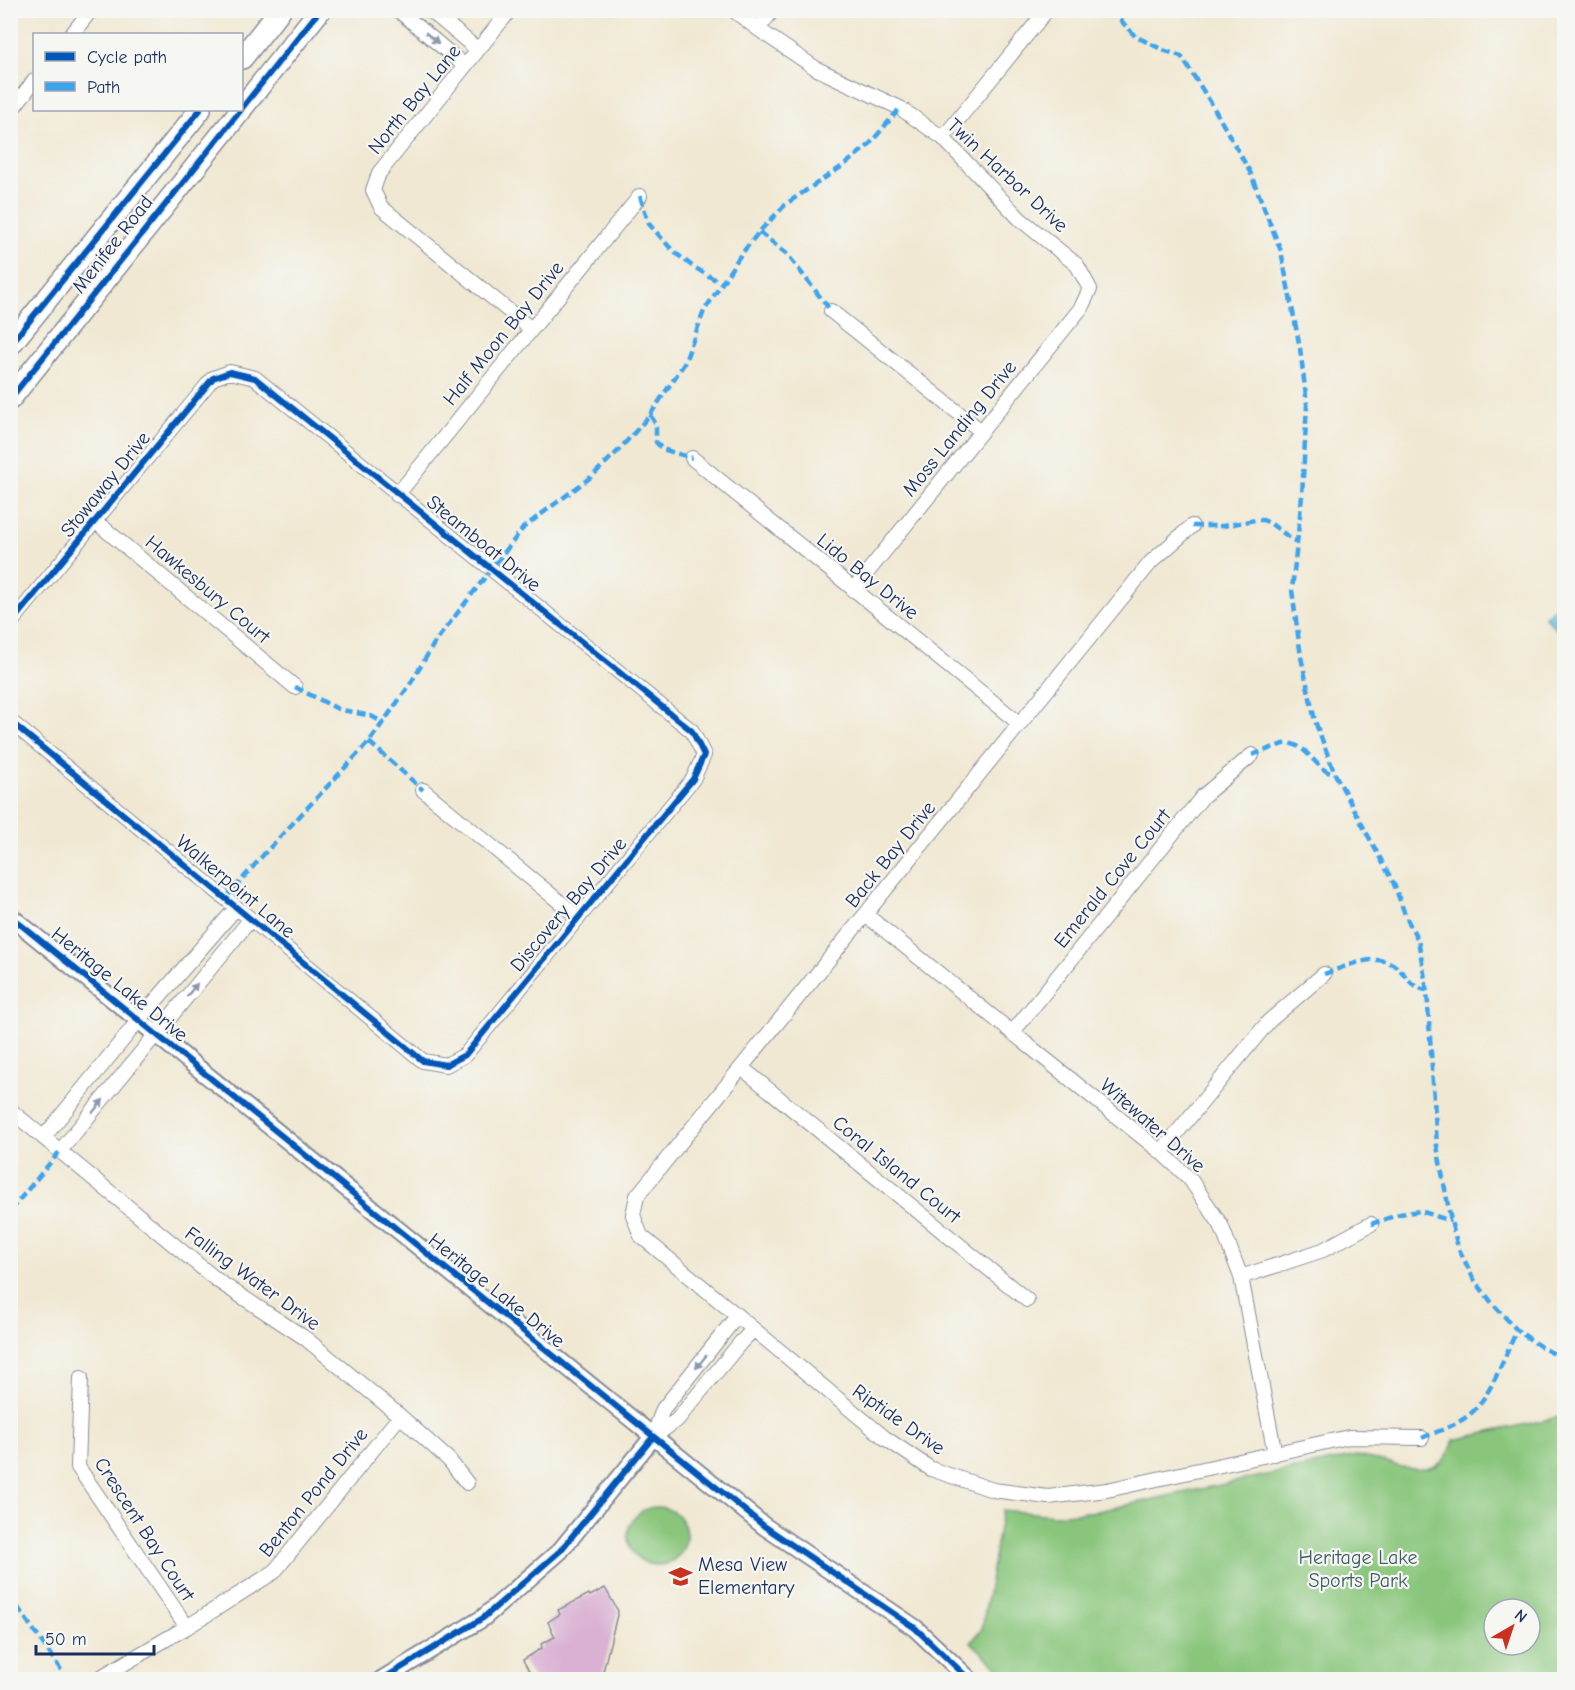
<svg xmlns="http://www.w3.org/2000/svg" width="1575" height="1690" viewBox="0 0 1575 1690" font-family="'Comic Neue',sans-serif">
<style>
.green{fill:#89c67c;stroke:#527a6d;stroke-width:1.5;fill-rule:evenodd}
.water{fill:#61bedf;stroke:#3e769e;stroke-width:1.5}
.building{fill:#dab1d3}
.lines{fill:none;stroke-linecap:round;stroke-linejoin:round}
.minor-casing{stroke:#868c98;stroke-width:16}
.tertiary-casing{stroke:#868c98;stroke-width:20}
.primary-casing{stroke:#868c98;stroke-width:24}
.minor{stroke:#fff;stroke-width:14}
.tertiary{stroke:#fff;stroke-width:16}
.primary{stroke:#fff;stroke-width:21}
.quiet{stroke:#3da3ed;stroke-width:4.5;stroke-dasharray:9 4.5;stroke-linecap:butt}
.cycleway-casing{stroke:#f6f6f2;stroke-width:10}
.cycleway{stroke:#0057b8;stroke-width:6}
.oneway{fill:#8d97ae}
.labels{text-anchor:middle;stroke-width:4.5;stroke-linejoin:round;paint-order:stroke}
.street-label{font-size:20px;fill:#1b2f5e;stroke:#f6f6f2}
.park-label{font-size:20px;fill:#3c5c67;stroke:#f6f6f2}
.poi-label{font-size:20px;fill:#1b2f5e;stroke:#f6f6f2;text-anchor:start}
</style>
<rect width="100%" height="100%" fill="#f6f6f2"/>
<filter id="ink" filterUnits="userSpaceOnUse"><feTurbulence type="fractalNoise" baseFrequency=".0167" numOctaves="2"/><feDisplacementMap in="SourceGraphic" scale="12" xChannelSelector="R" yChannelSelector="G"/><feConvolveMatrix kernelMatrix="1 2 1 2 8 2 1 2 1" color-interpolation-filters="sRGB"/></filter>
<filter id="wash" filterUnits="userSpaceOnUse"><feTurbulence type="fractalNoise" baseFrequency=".008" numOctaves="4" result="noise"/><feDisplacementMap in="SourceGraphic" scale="24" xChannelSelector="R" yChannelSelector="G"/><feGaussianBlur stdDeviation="1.35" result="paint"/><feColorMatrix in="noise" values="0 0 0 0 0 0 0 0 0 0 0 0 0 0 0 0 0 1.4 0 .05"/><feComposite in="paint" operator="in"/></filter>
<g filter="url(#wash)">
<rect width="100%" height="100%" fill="#f0e8d2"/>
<!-- green -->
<path class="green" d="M1564,1416V1679H1010L971,1642L982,1629L1002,1510L1054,1515L1098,1511L1356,1456C1393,1460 1439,1492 1454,1440ZM1494,1609H1530V1645H1494Z
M628 1536a29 29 0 1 1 58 0a29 29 0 1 1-58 0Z"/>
<!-- water -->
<path class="water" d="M1564,598V637L1545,617Z"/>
<g id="blocks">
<!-- building -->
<path class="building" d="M605,1588L618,1611L601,1680H534L523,1660L542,1648L541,1644L555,1637L548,1622L560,1614L558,1610L589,1594L590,1596Z"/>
</g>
</g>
<g filter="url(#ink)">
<use href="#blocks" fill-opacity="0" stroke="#868c98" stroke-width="1.5"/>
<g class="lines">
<defs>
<path id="minor" d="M398,10L465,66
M430,10L478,50
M510,10L379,173L373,190L381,207L531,329
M733,10L758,29L817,69L900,108L943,138L1020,219L1077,265L1090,289L1081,308L853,590
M758,29L773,10
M72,34L91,10
M10,112L34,81
M943,138L1047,10
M831,311L981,431
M692,458L1020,724
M397,495L640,196
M95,521L295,687
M1192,526L1151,562L637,1196L633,1215L641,1236L885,1438L931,1469L993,1490L1048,1497L1107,1490L1349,1437L1422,1438
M10,624L213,378L230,372L255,378L692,731L704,755L693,779L465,1055L446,1065L423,1061L10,721
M423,790L578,917
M866,915L1161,1152L1190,1179L1221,1225L1241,1277L1275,1454
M1012,1033L1203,796L1252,755
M742,1068L1027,1300
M10,1110L218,1281L305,1338L400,1416L449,1460L467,1483
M44,1137L138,1021L236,908
M60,1151L250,920
M1161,1152L1269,1021L1324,974
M1241,1277L1323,1250L1371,1224
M81,1378L78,1467L187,1627
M653,1437L663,1409L737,1316
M653,1437L677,1420L741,1342L753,1330
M96,1680L187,1627L274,1572L400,1416"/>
<path id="tertiary" d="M10,916L764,1526L915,1628L970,1680
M381,1680L483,1618L560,1551L653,1437"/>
<path id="primary" d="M242,58L280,10
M242,108L320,10
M10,345L200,110
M10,399L241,110"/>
</defs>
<!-- minor casing -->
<use href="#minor" class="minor-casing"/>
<!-- tertiary casing -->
<use href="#tertiary" class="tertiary-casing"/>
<!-- primary casing -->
<use href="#primary" class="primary-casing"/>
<!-- minor -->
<use href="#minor" class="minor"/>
<!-- tertiary -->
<use href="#tertiary" class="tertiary"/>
<!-- primary -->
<use href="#primary" class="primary"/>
<!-- quiet -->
<path class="quiet" d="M1110,10L1116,15L1135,36L1163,50L1181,56L1211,103L1250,172L1281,251L1300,348L1307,404L1302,496L1292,590L1301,657L1315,721L1335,774L1394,884L1406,917L1418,940L1427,990L1437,1146L1451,1221L1458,1247L1473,1278L1492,1303L1517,1330L1541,1347L1564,1359
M640,196L649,224L673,251L692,266L721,283
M759,232L787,254L831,311
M650,415L656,424V442L662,449L692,458
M1192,526H1223L1255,520H1263L1270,523L1297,543
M295,687L338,709L371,716L384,723
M369,742L423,790
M1252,755C1262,752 1273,747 1284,744C1307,740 1315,772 1335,774
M225,899L265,853L369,742L409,686L435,642L524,527L591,477L618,451L650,415L684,364L704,311L739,257L759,232L786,204L844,165L868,146L900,108
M1324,974C1348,966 1382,948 1402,972C1409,981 1414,988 1427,990
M10,1211L60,1151
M1371,1224L1400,1214L1420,1211L1451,1221
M1422,1438C1438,1431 1455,1426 1469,1415C1491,1397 1505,1355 1517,1330
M10,1596L68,1680"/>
<defs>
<path id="cycleway" d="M242,108L320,10
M10,345L200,110
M10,399L241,110
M10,624L213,378L230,372L255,378L692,731L704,755L693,779L465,1055L446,1065L423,1061L10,721
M10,916L764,1526L915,1628L970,1680
M381,1680L483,1618L560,1551L653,1437"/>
</defs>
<!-- cycleway casing -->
<use href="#cycleway" class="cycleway-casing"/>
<!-- cycleway -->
<use href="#cycleway" class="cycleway"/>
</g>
<!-- one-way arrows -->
<defs><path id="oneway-solid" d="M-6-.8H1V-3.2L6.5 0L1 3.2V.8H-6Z" transform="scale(1.5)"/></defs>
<g class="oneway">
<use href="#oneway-solid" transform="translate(432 38) rotate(40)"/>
<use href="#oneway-solid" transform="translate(192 990) rotate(-51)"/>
<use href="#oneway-solid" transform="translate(98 1106) rotate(-51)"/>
<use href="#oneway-solid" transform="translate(701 1362) rotate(129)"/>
</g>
</g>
<!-- icons -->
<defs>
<symbol id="school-bare" viewBox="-9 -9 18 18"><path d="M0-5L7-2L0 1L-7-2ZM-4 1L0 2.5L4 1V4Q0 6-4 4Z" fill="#c8321e" stroke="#f6f6f2" stroke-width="2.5" paint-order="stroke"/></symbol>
</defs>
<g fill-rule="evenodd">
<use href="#school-bare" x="664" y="1560" width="33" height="33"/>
</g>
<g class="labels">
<!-- street labels -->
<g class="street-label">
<text transform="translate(414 99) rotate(-51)" y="7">North Bay Lane</text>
<text transform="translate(1008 175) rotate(43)" y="7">Twin Harbor Drive</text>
<text transform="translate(112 244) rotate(-52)" y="7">Menifee Road</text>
<text transform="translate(503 333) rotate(-51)" y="7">Half Moon Bay Drive</text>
<text transform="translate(959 428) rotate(-51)" y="7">Moss Landing Drive</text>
<text transform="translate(105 484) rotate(-51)" y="7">Stowaway Drive</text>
<text transform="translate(484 543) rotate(39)" y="7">Steamboat Drive</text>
<text transform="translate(868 576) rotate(39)" y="7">Lido Bay Drive</text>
<text transform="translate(208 589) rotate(40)" y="7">Hawkesbury Court</text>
<text transform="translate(890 854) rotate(-51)" y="7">Back Bay Drive</text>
<text transform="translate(1112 878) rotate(-51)" y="7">Emerald Cove Court</text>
<text transform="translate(236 886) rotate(40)" y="7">Walkerpoint Lane</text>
<text transform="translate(568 904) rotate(-50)" y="7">Discovery Bay Drive</text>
<text transform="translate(120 984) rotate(39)" y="7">Heritage Lake Drive</text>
<text transform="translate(1153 1125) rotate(41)" y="7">Witewater Drive</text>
<text transform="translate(897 1169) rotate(39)" y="7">Coral Island Court</text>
<text transform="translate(253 1278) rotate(36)" y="7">Falling Water Drive</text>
<text transform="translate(497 1290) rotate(39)" y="7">Heritage Lake Drive</text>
<text transform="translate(899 1419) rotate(35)" y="7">Riptide Drive</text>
<text transform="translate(313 1492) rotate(-51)" y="7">Benton Pond Drive</text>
<text transform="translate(145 1529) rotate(57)" y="7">Crescent Bay Court</text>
</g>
<!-- park labels -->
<g class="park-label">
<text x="1358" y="1564">Heritage Lake<tspan x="1358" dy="23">Sports Park</tspan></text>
</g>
<!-- poi labels -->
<g class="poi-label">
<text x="698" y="1571">Mesa View<tspan x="698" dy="23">Elementary</tspan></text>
</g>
</g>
<!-- margin -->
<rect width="1575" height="1690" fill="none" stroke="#f6f6f2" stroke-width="36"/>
<!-- legend -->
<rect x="33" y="33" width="210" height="78" fill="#f6f6f2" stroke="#9ea6b7" stroke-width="1.5"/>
<rect x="45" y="52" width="30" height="9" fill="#0057b8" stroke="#9ea6b7" stroke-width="1.5"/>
<text x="87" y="63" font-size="18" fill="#1b2f5e">Cycle path</text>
<rect x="45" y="82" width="30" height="9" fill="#3da3ed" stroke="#9ea6b7" stroke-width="1.5"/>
<text x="87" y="93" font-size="18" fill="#1b2f5e">Path</text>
<!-- north arrow -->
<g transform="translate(1512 1627) rotate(39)"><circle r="28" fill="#f6f6f2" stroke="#9ea6b7" stroke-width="1.5"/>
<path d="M0-4.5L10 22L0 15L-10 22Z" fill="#c8321e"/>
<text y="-9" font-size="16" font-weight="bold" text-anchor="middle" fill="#1b2f5e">N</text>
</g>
<!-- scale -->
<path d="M36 1645v9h118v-9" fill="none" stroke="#1b2f5e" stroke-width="3"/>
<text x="45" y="1645" font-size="18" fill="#1b2f5e" stroke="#f6f6f2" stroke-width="4.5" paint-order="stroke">50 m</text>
</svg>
